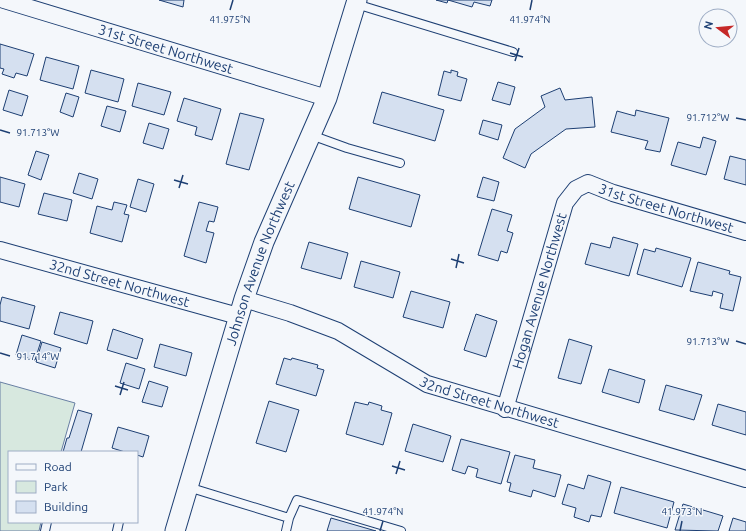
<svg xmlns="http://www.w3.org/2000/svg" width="746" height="531" viewBox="0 0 746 531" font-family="Ubuntu,sans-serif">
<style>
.green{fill:#d7e8df;stroke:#687fa3}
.building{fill:#d5e0f0;stroke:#1d3f73}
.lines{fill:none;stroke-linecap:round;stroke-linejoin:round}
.service-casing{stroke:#1d3f73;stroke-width:10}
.minor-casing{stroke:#1d3f73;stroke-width:18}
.tertiary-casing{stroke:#1d3f73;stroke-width:21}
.service{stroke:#f4f7fb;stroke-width:8}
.minor{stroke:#f4f7fb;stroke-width:16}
.tertiary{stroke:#f4f7fb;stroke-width:19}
.ticks{fill:none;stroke:#1d3f73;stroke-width:1.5}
.labels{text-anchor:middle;stroke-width:3;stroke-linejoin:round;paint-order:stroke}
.street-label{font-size:14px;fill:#1d3f73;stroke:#f4f7fb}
.ticks-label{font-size:10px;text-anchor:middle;fill:#1d3f73;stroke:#f4f7fb;stroke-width:3;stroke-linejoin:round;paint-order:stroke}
</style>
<rect width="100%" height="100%" fill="#f4f7fb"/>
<!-- green -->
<path class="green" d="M0,382L75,403L61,452H9V522H41L39,531H0Z"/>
<!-- building -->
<path class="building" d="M159,0H184L183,7Z
M436,0H492L490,6L474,2L472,7L448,0L447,3Z
M0,44L34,54L27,76L16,73L14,78L2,74L4,69L0,68Z
M46,57L79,66L73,89L40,80Z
M91,70L124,79L118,102L85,93Z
M451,70L458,72L457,76L467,79L461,101L438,95L444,71L451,73Z
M498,82L515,87L510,105L492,100Z
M138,83L171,92L164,115L132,106Z
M560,88L565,100L592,97L595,127L566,129L531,154L525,168L503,158L515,129L545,107L541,96Z
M9,90L28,96L22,116L3,110Z
M382,92L444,110L435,141L373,123Z
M66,93L79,97L73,117L60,112Z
M184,98L221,109L212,140L195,135L197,127L177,121Z
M107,106L126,111L120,132L101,126Z
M636,110L669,118L660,152L645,149L648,141L611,132L617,111L635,116Z
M240,113L264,119L249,170L226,164Z
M483,120L502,125L498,140L479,134Z
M149,123L169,129L163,149L143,143Z
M703,137L716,141L706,175L671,165L678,142L700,148Z
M36,151L49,155L41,180L28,175Z
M730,156L746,160V185L724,179Z
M79,173L98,179L92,199L73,193Z
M0,177L25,184L19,207L0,202Z
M358,177L420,195L411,227L349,209Z
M483,177L499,182L494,201L477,197Z
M138,179L154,184L146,212L130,207Z
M44,193L72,200L67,221L38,214Z
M114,202L127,205L124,214L129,215L122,242L90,233L97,206L112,210Z
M199,202L218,207L214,222L209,221L206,231L214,233L206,263L184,256Z
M492,209L512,215L507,231L513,233L507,253L501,251L498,261L478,255Z
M613,237L638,244L629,276L585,264L591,243L610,248Z
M309,242L348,253L341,279L301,268Z
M656,248L691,258L682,287L637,274L644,249L655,252Z
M361,261L400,272L393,298L354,287Z
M698,262L730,271L729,274L741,277L733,311L720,308L723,294L713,291L712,296L690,291Z
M411,291L450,302L443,328L403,317Z
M2,297L35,306L29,329L0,321V305Z
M60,312L93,321L87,344L54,334Z
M476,314L497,321L486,357L464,350Z
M113,329L143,339L137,359L107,350Z
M22,335L41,341L35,360L16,355Z
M569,339L592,346L581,384L558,378Z
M42,342L61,348L55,368L36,362Z
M160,344L192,353L186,376L154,367Z
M284,358L291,360L292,358L318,365L317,368L324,370L316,396L276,384Z
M126,363L145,369L139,389L120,383Z
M609,369L645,380L639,403L602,392Z
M149,381L168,387L162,407L142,402Z
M666,385L702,395L694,420L659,410Z
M269,401L299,410L286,452L256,443Z
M355,402L368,405L369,402L382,406L381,410L392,413L383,445L346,434Z
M718,404L746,412V435L712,425Z
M78,410L92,414L81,452H63L67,438H69Z
M413,424L451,436L443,462L405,451Z
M118,427L149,436L143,457L137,455V452H125L112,448Z
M461,439L510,452L501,484L476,477L478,469L468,466L465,474L452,470Z
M515,455L535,460L533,468L561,475L555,497L533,490L531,497L509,491L511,483L507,482Z
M588,475L611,482L601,517L591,515L589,522L574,517L576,508L562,504L568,484L584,489Z
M621,487L674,502L667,528L614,513Z
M683,504L723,516L718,531L675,530Z
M331,518L376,531H327Z
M733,518L746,522V531H729Z"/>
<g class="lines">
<defs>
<path id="service" d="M356,4L513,52
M311,135L347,148L400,163
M188,487L289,518
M45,531L47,522
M117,531L119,522
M286,531L289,518L297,500L401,531"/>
<g id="minor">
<path id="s1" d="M4,0L327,98"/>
<path id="s2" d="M0,250L238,316"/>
<path id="s3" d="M244,299L290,313L338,331L427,384L746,479"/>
<path id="s4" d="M505,409L565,203L576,189L588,183L613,193L746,232"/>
</g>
<g id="tertiary">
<path id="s5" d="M175,531L244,299L264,242L327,98L357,0"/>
</g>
</defs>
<!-- service casing -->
<use href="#service" class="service-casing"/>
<!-- minor casing -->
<use href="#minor" class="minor-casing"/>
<!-- tertiary casing -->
<use href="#tertiary" class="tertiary-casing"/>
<!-- service -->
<use href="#service" class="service"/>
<!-- minor -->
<use href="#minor" class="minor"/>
<!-- tertiary -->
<use href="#tertiary" class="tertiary"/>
</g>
<!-- ticks -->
<path class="ticks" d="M230,10L233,0M530,10L532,0M510,53L523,57M515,61L519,48M736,118L746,120M0,130L10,133M174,180L188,184M179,188L183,175M451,259L464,263M456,268L459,254M736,341L746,344M0,353L10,356M115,386L128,390M120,395L124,382M392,466L405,470M396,474L400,461M380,531L383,521M680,531L682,521"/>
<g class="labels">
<!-- street labels -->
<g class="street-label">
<text dy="5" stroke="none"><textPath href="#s1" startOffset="169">31st Street Northwest</textPath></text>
<text dy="5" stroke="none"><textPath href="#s4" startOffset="328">31st Street Northwest</textPath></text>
<text dy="5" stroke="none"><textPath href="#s5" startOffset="281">Johnson Avenue Northwest</textPath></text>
<text dy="5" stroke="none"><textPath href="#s2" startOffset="124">32nd Street Northwest</textPath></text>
<text dy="5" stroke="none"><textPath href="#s4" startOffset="123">Hogan Avenue Northwest</textPath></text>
<text dy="5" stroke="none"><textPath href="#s3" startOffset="268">32nd Street Northwest</textPath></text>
</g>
</g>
<g class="ticks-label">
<text x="230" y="23">41.975°N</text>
<text x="530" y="23">41.974°N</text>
<text x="708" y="121">91.712°W</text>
<text x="38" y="136">91.713°W</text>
<text x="708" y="345">91.713°W</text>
<text x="38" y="360">91.714°W</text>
<text x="383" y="515">41.974°N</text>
<text x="682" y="515">41.973°N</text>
</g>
<!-- legend -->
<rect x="8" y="451" width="130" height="72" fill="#f4f7fb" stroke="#9eadc5"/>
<rect x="16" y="464" width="20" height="6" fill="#f4f7fb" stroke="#9eadc5"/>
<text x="44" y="471" font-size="12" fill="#1d3f73">Road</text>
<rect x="16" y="481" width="20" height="12" fill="#d7e8df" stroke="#9eadc5"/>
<text x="44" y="491" font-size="12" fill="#1d3f73">Park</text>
<rect x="16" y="501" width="20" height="12" fill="#d5e0f0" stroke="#9eadc5"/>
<text x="44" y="511" font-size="12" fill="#1d3f73">Building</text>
<!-- north arrow -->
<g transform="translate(718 28) rotate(286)"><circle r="19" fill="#f4f7fb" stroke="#9eadc5"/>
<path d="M0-3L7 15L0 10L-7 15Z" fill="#c62828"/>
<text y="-6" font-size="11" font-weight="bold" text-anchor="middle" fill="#1d3f73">N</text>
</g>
</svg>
